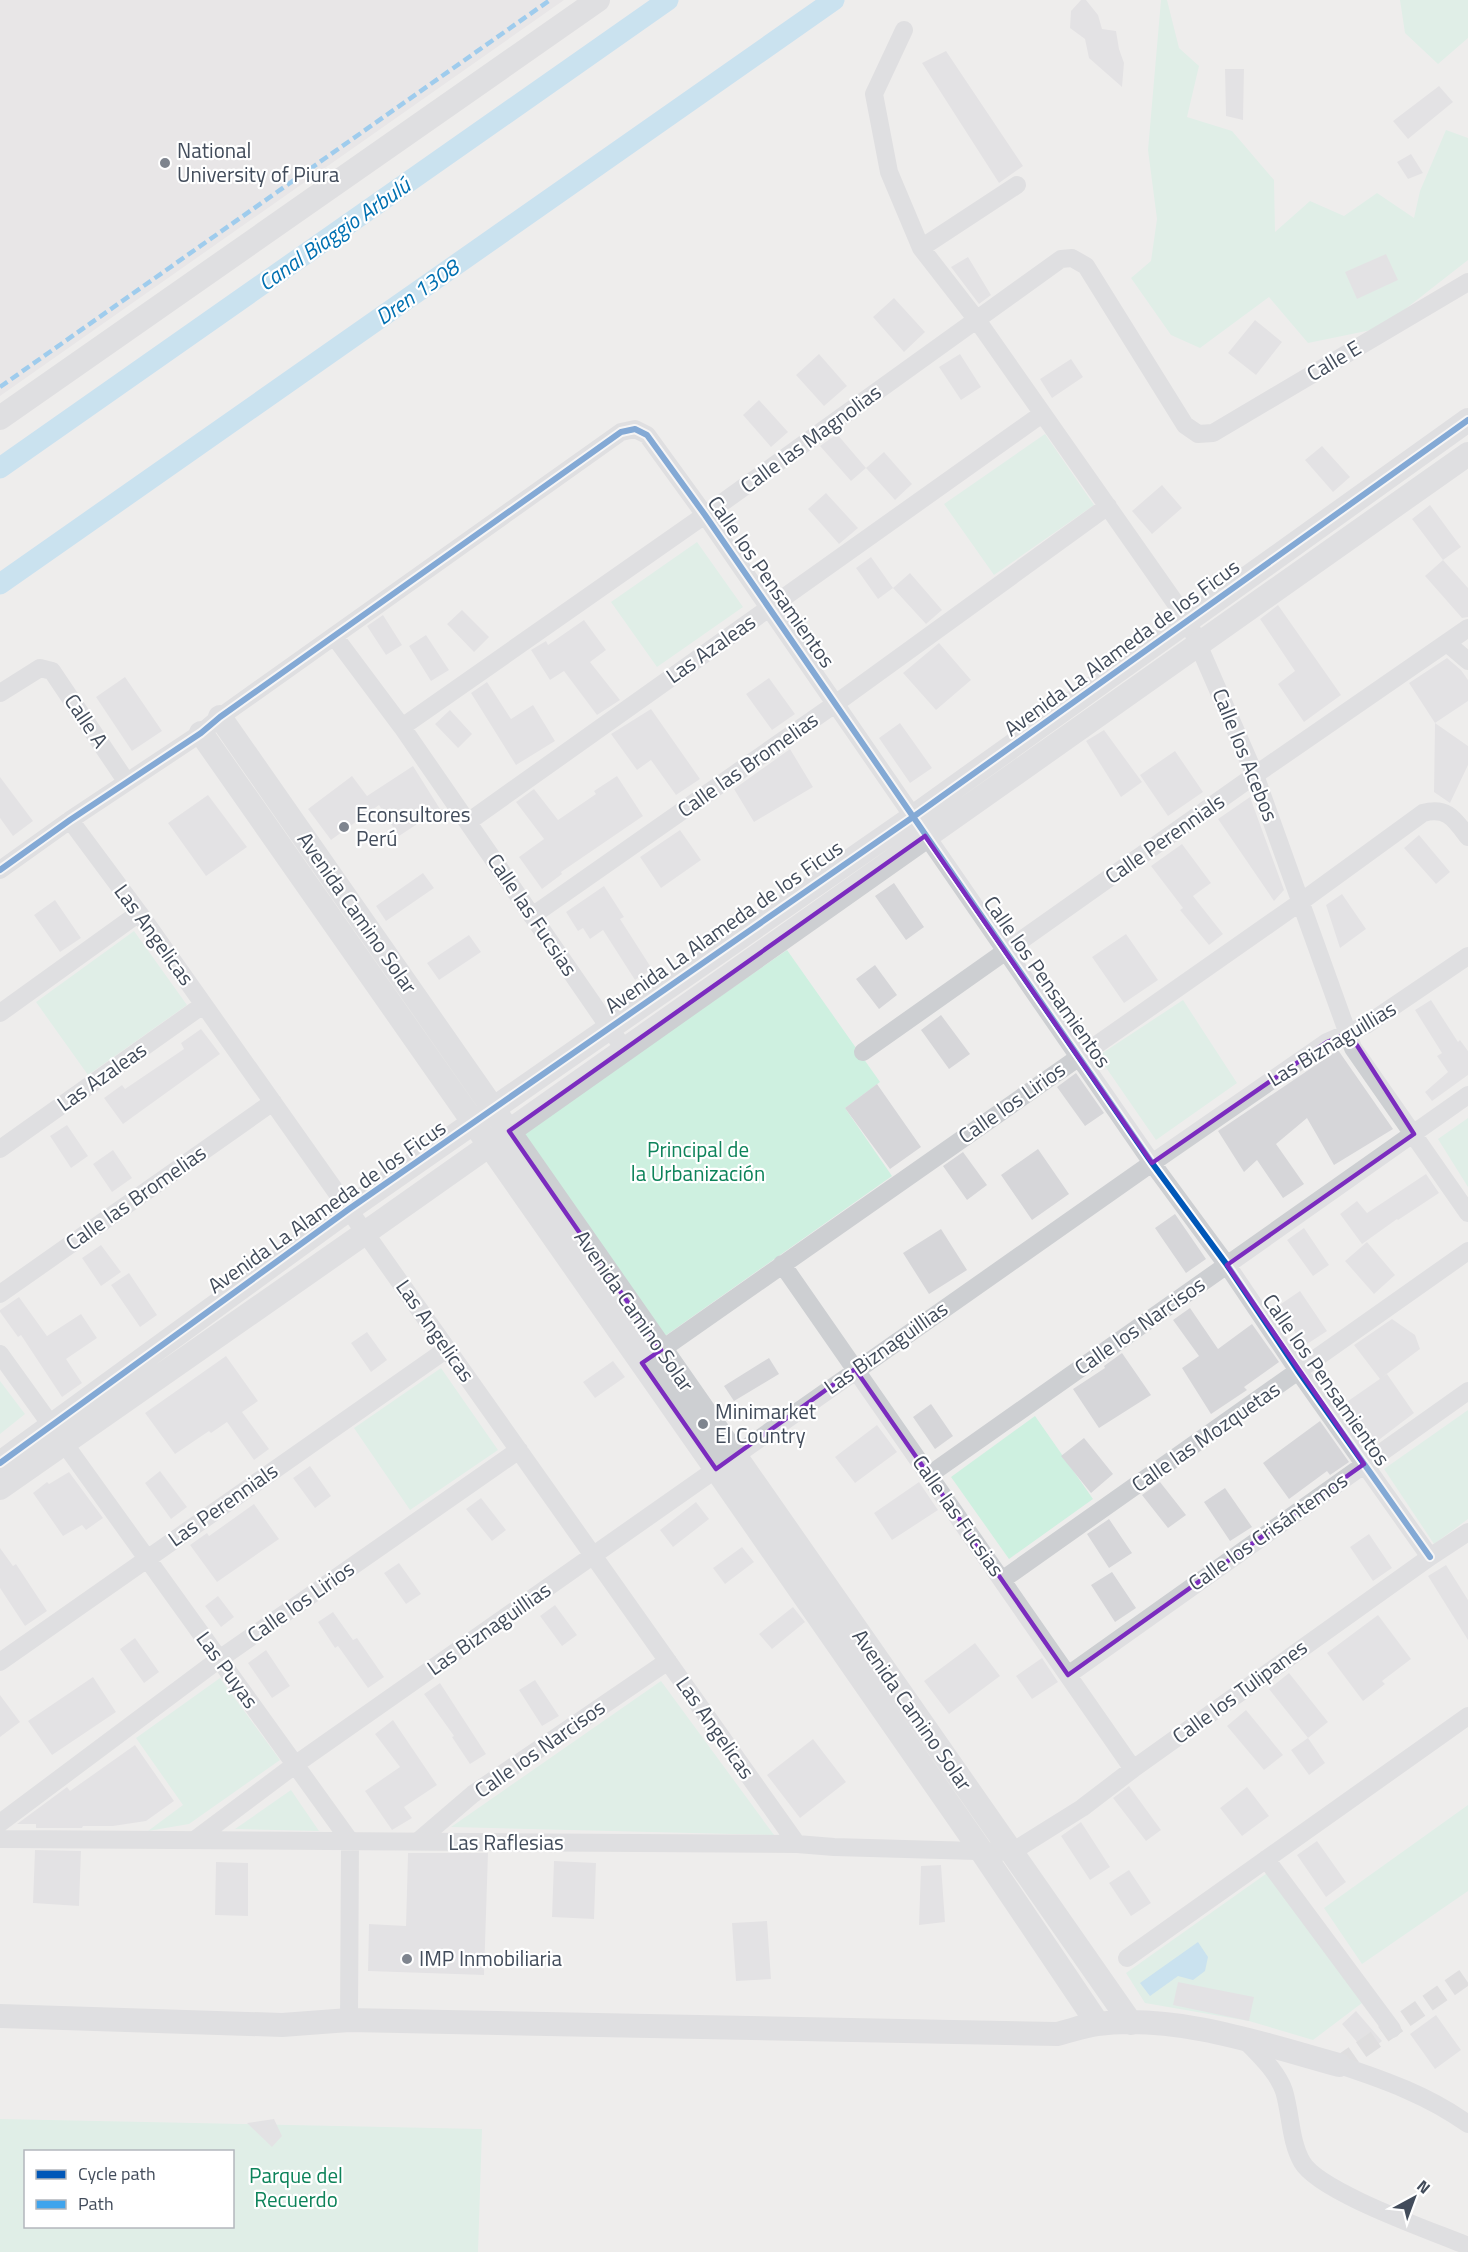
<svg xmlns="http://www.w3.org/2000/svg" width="1468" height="2252" viewBox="0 0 1468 2252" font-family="'Titillium Web',sans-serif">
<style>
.education{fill:#dfdedf}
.green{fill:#cef0e0;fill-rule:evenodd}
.water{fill:#9ed4f2}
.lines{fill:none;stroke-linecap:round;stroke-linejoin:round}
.canal{stroke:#9ed4f2;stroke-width:21}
.building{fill:#d6d6d9}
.minor-tunnel{stroke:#cccdcf;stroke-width:18;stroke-dasharray:18 9;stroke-linecap:butt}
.minor{stroke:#cdcfd2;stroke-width:18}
.tertiary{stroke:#cdcfd2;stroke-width:24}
.quiet{stroke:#3fa4ed;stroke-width:4.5;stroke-dasharray:9 4.5;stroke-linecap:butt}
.cycleway-casing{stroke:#fff;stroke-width:10}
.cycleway{stroke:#0057b8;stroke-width:6}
.marked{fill:none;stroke:#7b2cbf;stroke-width:4.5;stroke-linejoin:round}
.poi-dot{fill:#7e848e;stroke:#fff;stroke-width:2}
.labels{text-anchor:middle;stroke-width:4.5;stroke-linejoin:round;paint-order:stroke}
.poi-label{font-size:21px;fill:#424c5b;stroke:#fff;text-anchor:start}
.street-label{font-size:21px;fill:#424c5b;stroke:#fff}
.park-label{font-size:21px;fill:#0d835a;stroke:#fff}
.water-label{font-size:22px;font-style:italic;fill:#0070b1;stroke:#fff}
</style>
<rect width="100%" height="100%" fill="#eeedec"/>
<!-- education -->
<path class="education" d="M0,0H564L0,396Z"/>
<!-- green -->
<path class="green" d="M1161,0H1167L1179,48L1199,66L1187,117L1232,131L1274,180L1275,232L1310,201L1344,216L1377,193L1414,218L1420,191L1446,130L1468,138V260L1381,328L1308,343L1269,297L1200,348L1171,335L1131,278L1151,261L1157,219L1148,150Z
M1400,0H1468V38L1438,64L1405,33Z
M1045,434L1094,505L994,575L944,504Z
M697,542L743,607L657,667L611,602Z
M134,931L187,1005L88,1075L36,1002Z
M787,950L880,1082L845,1108L892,1176L665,1336L523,1133Z
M1183,1000L1237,1083L1156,1140L1098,1056Z
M1468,1118V1187L1438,1139Z
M441,1368L498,1450L410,1510L354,1428Z
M0,1381L25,1414L0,1434Z
M1468,1410V1519L1434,1544L1384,1469Z
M1035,1416L1093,1499L1009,1559L951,1477Z
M220,1678L280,1760L189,1824L148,1831L183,1805L136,1738Z
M661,1681L774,1835L451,1827Z
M291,1790L319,1831L235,1829Z
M1468,1805V1891L1362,1964L1324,1908Z
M1270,1871L1362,2003L1313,2040L1249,2021L1145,2003L1126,1973Z
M0,2119L482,2129L478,2252H0ZM26,2152H232V2226H26Z"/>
<!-- water -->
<path class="water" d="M1198,1942L1208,1957L1205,1971L1193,1980L1178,1976L1150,1996L1140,1983Z"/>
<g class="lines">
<!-- canal -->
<path class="canal" d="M0,468L668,0
M0,584L834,0"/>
</g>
<!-- building -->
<path class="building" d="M1081,0H1086L1098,15L1102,29L1116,31L1119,49L1124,63L1122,87L1089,58L1085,39L1070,28L1071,11Z
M946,51L1023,166L999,183L922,63Z
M1225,69H1244L1243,120L1226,116Z
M1439,86L1453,102L1408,139L1393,121Z
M1411,154L1423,173L1408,179L1397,162Z
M1386,254L1398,280L1357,299L1345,272Z
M968,257L991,295L979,304L951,267Z
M894,298L925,332L904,352L873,317Z
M1255,320L1282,342L1256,375L1228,353Z
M819,354L847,386L824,406L796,375Z
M960,354L981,387L961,400L939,367Z
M1071,359L1083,377L1052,398L1040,379Z
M759,400L788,432L771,447L743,415Z
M837,434L866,468L851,481L820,446Z
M1322,446L1350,477L1333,492L1305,460Z
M884,452L912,484L895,500L866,468Z
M1162,485L1182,508L1152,534L1132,511Z
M826,493L858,528L839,544L808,509Z
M1430,505L1461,547L1443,560L1412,519Z
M871,557L893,588L878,599L856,568Z
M1443,560L1468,588V617L1462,618L1425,576Z
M910,573L942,610L926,624L893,588Z
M1278,605L1341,695L1304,722L1278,684L1295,671L1260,619Z
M462,610L489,637L474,652L447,624Z
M383,615L402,645L386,655L367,626Z
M584,620L606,650L590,662L620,700L597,715L564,671L550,680L531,650L546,641L548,645Z
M426,635L449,670L431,681L409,646Z
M939,643L971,680L936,710L903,673Z
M1447,658L1461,670L1468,680V701L1435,723L1409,683Z
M125,677L162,731L132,751L96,697Z
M769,678L795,714L772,730L746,694Z
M487,682L511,719L533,705L555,741L516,765L471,693Z
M651,709L700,779L676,795L651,760L637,770L611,734Z
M450,710L472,734L458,748L435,724Z
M900,723L932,768L910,783L879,738Z
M1435,723L1468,746V765L1450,803L1434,792Z
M1104,730L1142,782L1121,797L1086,741Z
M790,749L813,787L754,822L734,789Z
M1175,751L1203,792L1168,816L1140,775Z
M413,766L440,809L399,836L379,805L331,840L308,809L352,776L367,796Z
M617,776L643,816L561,872L562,874L542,889L519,857L544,839L516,802L534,789L558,820L596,794L594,791Z
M0,777L33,821L13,836L0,818Z
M208,795L247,847L206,876L168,823Z
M1250,797L1284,890L1274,901L1218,819Z
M680,830L701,860L661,888L640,857Z
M1419,835L1450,872L1436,884L1404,848Z
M1182,844L1211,883L1193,896L1223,934L1209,945L1180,910L1183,908L1151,866Z
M423,873L434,888L386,921L376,906Z
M894,883L924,927L906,940L875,896Z
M604,886L624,917L620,919L652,969L635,980L603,930L590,939L583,928L578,931L566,912Z
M1342,894L1366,929L1340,948L1326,905Z
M55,900L81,938L60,952L34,915Z
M1126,934L1158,980L1124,1003L1092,957Z
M469,935L481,952L439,980L427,963Z
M875,965L897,995L879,1009L856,979Z
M1431,1000L1458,1042L1460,1040L1468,1051V1075L1432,1101L1425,1092L1448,1072L1437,1056L1442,1053L1415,1010Z
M941,1015L970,1054L949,1069L921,1030Z
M201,1029L220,1054L123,1124L104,1098L122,1085L125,1089L184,1049L181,1043Z
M1338,1050L1393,1129L1334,1165L1307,1118L1276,1144L1304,1184L1283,1198L1257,1160L1244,1172L1218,1131Z
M1076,1073L1104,1113L1085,1126L1057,1087Z
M877,1084L921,1147L890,1169L845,1108Z
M67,1125L88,1156L71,1168L50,1136Z
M1038,1149L1069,1194L1032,1220L1001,1175Z
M113,1150L132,1178L112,1192L93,1164Z
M963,1152L987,1185L967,1200L943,1166Z
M1426,1174L1439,1193L1398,1220L1397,1219L1362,1244L1340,1214L1357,1201L1367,1213Z
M1175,1214L1206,1259L1186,1273L1155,1228Z
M1304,1228L1329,1265L1313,1276L1287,1240Z
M941,1229L967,1270L929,1294L903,1253Z
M1367,1242L1395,1275L1374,1294L1345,1261Z
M101,1245L121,1272L101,1286L82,1258Z
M129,1273L157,1315L140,1327L111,1285Z
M1300,1291L1327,1331L1304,1346L1278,1306Z
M19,1297L47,1336L81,1314L97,1338L66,1359L82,1383L62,1397L21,1335L18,1337L0,1312V1310Z
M1190,1308L1218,1349L1252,1324L1279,1362L1244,1387L1247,1390L1211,1414L1182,1368L1199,1356L1173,1320Z
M1392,1319L1415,1335L1420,1349L1380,1379L1354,1345Z
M367,1332L387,1360L371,1372L351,1343Z
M1122,1353L1151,1395L1099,1428L1073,1389L1105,1368L1104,1366Z
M226,1356L258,1401L242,1412L269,1449L254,1460L227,1422L211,1433L209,1431L175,1454L145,1413Z
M769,1358L779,1374L734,1401L724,1386Z
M613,1361L625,1377L595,1398L583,1382Z
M1387,1374L1414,1413L1367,1449L1338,1408Z
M931,1404L953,1436L935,1449L913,1417Z
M1320,1421L1349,1462L1330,1475L1327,1471L1289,1499L1263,1463Z
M877,1425L897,1452L855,1483L835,1457Z
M1084,1438L1113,1474L1091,1493L1061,1456Z
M310,1466L331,1496L315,1508L293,1478Z
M160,1471L187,1507L171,1519L145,1483Z
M69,1472L103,1518L86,1530L82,1525L63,1536L33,1493L47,1482L49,1484Z
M919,1482L938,1510L892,1540L874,1513Z
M1160,1482L1186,1515L1168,1528L1142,1495Z
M1225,1488L1252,1527L1230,1541L1204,1502Z
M481,1498L506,1530L492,1541L466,1509Z
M696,1502L709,1519L673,1547L660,1530Z
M254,1504L279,1539L217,1582L190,1545L207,1533L209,1536Z
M1109,1519L1132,1553L1109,1568L1087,1534Z
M1369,1534L1392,1568L1373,1581L1350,1547Z
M742,1547L754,1562L725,1584L713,1568Z
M0,1548L13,1566L16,1564L47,1611L25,1626L0,1588Z
M399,1563L421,1594L406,1604L384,1573Z
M1446,1565L1468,1600V1640L1428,1576Z
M1112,1572L1136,1608L1115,1622L1091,1585Z
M218,1596L234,1617L221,1627L205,1606Z
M555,1605L577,1635L562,1646L540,1616Z
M793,1607L805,1622L772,1649L759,1634Z
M333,1612L353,1640L357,1638L384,1677L368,1688L338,1646L335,1648L318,1622Z
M1378,1615L1411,1659L1382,1681L1385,1684L1363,1701L1327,1653Z
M135,1638L159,1672L144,1683L120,1649Z
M975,1643L1000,1676L949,1714L924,1681Z
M266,1650L290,1686L272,1698L248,1663Z
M1042,1658L1058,1682L1032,1699L1016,1676Z
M1289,1673L1328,1722L1308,1738L1269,1689Z
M93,1677L116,1712L52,1755L28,1721Z
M535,1680L559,1716L542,1726L519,1690Z
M440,1683L486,1754L470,1764L452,1737L454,1736L424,1694Z
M0,1695L20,1722L0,1737Z
M1246,1710L1283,1755L1264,1770L1227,1726Z
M393,1720L437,1785L404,1807L412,1818L392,1830L365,1791L400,1767L375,1734Z
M1308,1738L1325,1763L1309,1775L1291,1750Z
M813,1739L846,1782L800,1818L767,1775Z
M135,1745L174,1801L146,1821L113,1826H83L82,1828H36V1824H17L67,1787L70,1791Z
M1129,1786L1161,1830L1146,1841L1113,1798Z
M1247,1787L1269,1816L1242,1836L1220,1808Z
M1081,1822L1110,1867L1090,1880L1061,1836Z
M1317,1841L1346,1882L1326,1897L1297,1855Z
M35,1850L81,1851L79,1906L33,1903Z
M408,1853H488L484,1975L368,1971L369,1924L406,1926Z
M554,1861L596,1863L594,1919L552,1917Z
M216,1862L248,1863V1916L215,1915Z
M941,1865L945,1922L919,1925L921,1866Z
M1129,1870L1151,1903L1131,1916L1109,1883Z
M767,1921L771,1979L736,1981L732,1923Z
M1178,1982L1254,1997L1249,2021L1173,2005Z
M1356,2011L1382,2041L1367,2054L1342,2024Z
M1436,2015L1461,2050L1435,2069L1410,2034Z
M274,2119L282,2136L272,2147L247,2123Z"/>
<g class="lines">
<!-- minor-tunnel -->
<path class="minor-tunnel" d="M1339,2065L1468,1975"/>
<!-- minor -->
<path class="minor" d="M904,30L874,94L889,172L921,248L977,320L1188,621L1255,775L1353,1048L1468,1213
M921,248L1017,185
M334,636L402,727L624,1049
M1447,643L1468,661
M0,693L40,668L52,671L126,781
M402,727L705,515L1061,259L1072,258L1086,266L1185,425L1198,434L1213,433L1468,282
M70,820L139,913L797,1844
M468,822L1042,414
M0,870L70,820L201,733L220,717L621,432L635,429L647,435L705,515L1152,1163L1227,1265L1299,1372L1430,1557
M532,916L835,704L1108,506
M0,1013L139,913
M863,1052L1255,775L1468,628
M0,1149L203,1005
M782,1264L1133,1769
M0,1294L273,1102
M0,1354L350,1841L349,2020
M651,1357L1302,901L1423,813C1447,806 1455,820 1468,837
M929,1475L1468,1095
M1002,1580L1468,1251
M0,1662L447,1349
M1068,1675L1468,1391
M0,1823L218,1660L519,1450
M0,1839L797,1844L834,1847L1012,1852L1082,1808L1133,1769L1430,1557L1468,1532
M196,1839L296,1764L1152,1163L1327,1042L1366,1025L1468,956
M417,1842L473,1794L668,1661
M1266,1859L1392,2029
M1127,1958L1468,1716
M1245,2040C1259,2055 1277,2071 1284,2091C1291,2114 1290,2141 1302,2162C1319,2192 1432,2231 1468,2246
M1339,2065C1385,2080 1429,2096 1468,2124"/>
<!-- tertiary -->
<path class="tertiary" d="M0,418L598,0
M220,717L1131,2023
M201,733L716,1469L982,1852L1098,2024
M0,1463L349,1209L913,817L1468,420
M0,1488L365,1233L1468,454
M0,2016L282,2025L349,2020L1057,2034C1070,2031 1083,2026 1097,2024C1177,2014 1263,2044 1339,2065"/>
<!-- quiet -->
<path class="quiet" d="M0,387L550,0"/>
<defs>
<path id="cycleway" d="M0,870L70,820L201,733L220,717L621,432L635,429L647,435L705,515L1152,1163L1227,1265L1299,1372L1430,1557
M0,1463L349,1209L913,817L1468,420"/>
</defs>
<!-- cycleway casing -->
<use href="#cycleway" class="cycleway-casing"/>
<!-- cycleway -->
<use href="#cycleway" class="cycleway"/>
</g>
<!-- marked area -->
<path d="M0 0H1468V2252H0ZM925,836L1152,1163L1327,1042L1349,1033L1414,1134L1227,1265L1364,1464L1068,1675L855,1369L716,1469L642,1363L661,1350L509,1131Z" fill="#eeedec" fill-opacity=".55" fill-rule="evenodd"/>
<path class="marked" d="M925,836L1152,1163L1327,1042L1349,1033L1414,1134L1227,1265L1364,1464L1068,1675L855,1369L716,1469L642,1363L661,1350L509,1131Z"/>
<!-- markers -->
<g class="poi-dot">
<circle cx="165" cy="163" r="6"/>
<circle cx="344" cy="827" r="6"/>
<circle cx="703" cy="1424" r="6"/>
<circle cx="407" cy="1959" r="6"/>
</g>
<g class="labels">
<!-- poi labels -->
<g class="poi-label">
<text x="177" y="158">National<tspan x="177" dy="24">University of Piura</tspan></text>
<text x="356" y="822">Econsultores<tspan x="356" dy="24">Perú</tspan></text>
<text x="715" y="1419">Minimarket<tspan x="715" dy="24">El Country</tspan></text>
<text x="419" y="1966">IMP Inmobiliaria</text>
</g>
<!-- street labels -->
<g class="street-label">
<text transform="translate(1334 361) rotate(-31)" y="7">Calle E</text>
<text transform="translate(811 439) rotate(-36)" y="7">Calle las Magnolias</text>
<text transform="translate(771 582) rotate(55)" y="7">Calle los Pensamientos</text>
<text transform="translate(1122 648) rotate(-36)" y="7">Avenida La Alameda de los Ficus</text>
<text transform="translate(711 649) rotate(-35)" y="7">Las Azaleas</text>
<text transform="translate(86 721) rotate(56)" y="7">Calle A</text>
<text transform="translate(1245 755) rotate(68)" y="7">Calle los Acebos</text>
<text transform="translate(748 765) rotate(-35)" y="7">Calle las Bromelias</text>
<text transform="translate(1165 839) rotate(-35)" y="7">Calle Perennials</text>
<text transform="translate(357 913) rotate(55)" y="7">Avenida Camino Solar</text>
<text transform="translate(532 915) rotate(56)" y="7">Calle las Fucsias</text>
<text transform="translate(724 927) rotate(-35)" y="7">Avenida La Alameda de los Ficus</text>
<text transform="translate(154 935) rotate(54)" y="7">Las Angelicas</text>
<text transform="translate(1047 982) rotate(55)" y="7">Calle los Pensamientos</text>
<text transform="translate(1332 1044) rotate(-31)" y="7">Las Biznaguillias</text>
<text transform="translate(102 1077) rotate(-35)" y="7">Las Azaleas</text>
<text transform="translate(1012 1103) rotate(-35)" y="7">Calle los Lirios</text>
<text transform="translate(136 1198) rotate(-35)" y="7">Calle las Bromelias</text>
<text transform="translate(327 1207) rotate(-35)" y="7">Avenida La Alameda de los Ficus</text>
<text transform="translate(634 1311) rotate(55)" y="7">Avenida Camino Solar</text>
<text transform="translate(1140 1326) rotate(-35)" y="7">Calle los Narcisos</text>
<text transform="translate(435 1331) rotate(55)" y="7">Las Angelicas</text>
<text transform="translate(886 1348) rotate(-35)" y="7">Las Biznaguillias</text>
<text transform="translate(1326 1380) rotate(55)" y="7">Calle los Pensamientos</text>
<text transform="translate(1206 1437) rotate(-35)" y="7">Calle las Mozquetas</text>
<text transform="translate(223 1505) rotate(-35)" y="7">Las Perennials</text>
<text transform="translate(958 1516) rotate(55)" y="7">Calle las Fucsias</text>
<text transform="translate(1268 1532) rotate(-35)" y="7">Calle los Crisántemos</text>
<text transform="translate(301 1602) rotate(-35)" y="7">Calle los Lirios</text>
<text transform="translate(489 1629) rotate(-35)" y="7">Las Biznaguillias</text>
<text transform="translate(227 1670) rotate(54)" y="7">Las Puyas</text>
<text transform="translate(1240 1692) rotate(-36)" y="7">Calle los Tulipanes</text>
<text transform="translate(912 1710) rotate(55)" y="7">Avenida Camino Solar</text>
<text transform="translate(715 1728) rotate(55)" y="7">Las Angelicas</text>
<text transform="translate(540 1749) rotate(-35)" y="7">Calle los Narcisos</text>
<text x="506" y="1850">Las Raflesias</text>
</g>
<!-- park labels -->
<g class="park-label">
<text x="698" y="1157">Principal de<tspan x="698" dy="24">la Urbanización</tspan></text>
<text x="296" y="2183">Parque del<tspan x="296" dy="24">Recuerdo</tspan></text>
</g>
<!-- water labels -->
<g class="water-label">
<text transform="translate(334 234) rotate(-35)" y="8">Canal Biaggio Arbulú</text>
<text transform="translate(417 292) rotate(-35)" y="8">Dren 1308</text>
</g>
</g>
<!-- legend -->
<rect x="24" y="2150" width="210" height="78" fill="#ffffff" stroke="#b3b7bd" stroke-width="1.5"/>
<rect x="36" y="2170" width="30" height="9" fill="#0057b8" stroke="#b3b7bd" stroke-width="1.5"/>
<text x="78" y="2180" font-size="18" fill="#424c5b">Cycle path</text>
<rect x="36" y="2200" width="30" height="9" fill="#3fa4ed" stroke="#b3b7bd" stroke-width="1.5"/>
<text x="78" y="2210" font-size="18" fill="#424c5b">Path</text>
<!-- north arrow -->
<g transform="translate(1414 2198) rotate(41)" stroke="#ffffff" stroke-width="4.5" paint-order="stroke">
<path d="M0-4.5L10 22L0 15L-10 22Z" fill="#424c5b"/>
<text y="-9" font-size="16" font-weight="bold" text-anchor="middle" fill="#424c5b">N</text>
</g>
</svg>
